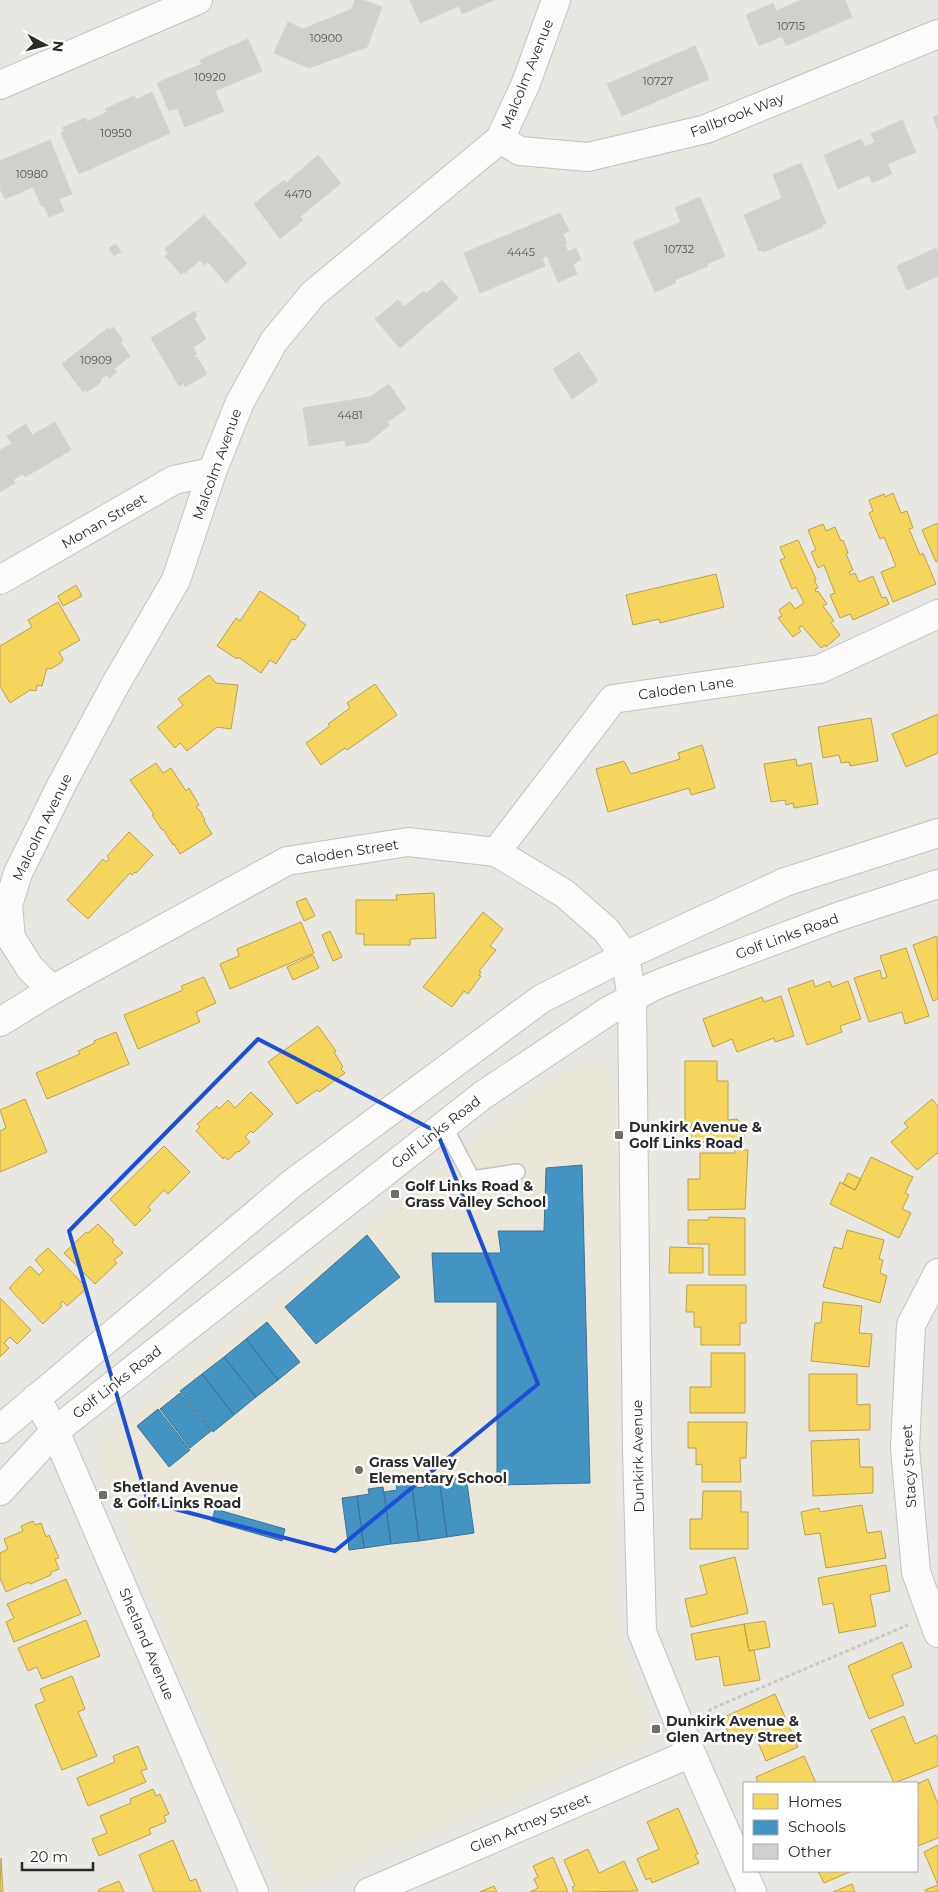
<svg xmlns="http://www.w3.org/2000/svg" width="938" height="1892" viewBox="0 0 938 1892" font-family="Montserrat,sans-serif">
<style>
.education{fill:#eae7d8}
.homes{fill:#f6d55c;stroke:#b9a24d}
.schools{fill:#4393c3;stroke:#3c7495}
.building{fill:#d2d0cd;stroke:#d4d2ce}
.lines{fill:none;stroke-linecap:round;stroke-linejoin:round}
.lane-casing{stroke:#c3c2c1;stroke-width:18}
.street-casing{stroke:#c3c2c1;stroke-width:30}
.secondary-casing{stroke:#c3c2c1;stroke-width:30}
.path{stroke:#c8c8c7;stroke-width:3;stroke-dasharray:4 2.5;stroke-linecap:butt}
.lane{stroke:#fcfbfb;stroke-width:15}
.street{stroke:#fcfbfb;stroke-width:28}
.secondary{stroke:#fcfbfb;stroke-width:28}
.marked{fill:none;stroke:#1d4ed8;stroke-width:4;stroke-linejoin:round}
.poi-dot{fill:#6e6d6b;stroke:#fff;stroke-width:2}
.labels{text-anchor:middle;stroke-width:5;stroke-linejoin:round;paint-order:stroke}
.number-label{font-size:11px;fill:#565554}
.street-label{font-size:14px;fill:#2b2b2b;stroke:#fff}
.poi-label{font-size:14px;font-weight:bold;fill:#2b2b2b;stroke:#fff;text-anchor:start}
</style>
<rect width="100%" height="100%" fill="#e9e7e2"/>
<!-- education -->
<path class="education" d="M590,1063L600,1065L611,1078L614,1085L616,1618L629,1676L654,1736L305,1885L297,1887L288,1886L281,1883L276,1874L178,1662L106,1477L98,1463V1451L106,1438L118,1426L220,1347L534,1094L568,1069Z"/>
<!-- homes -->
<path class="homes" d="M893,493L901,513L907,511L913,528L909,529L920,555L923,553L936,584L893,602L881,572L896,566L884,537L880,539L869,513L873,511L869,500L884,494L885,497Z
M938,523V561L936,562L922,530Z
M823,524L826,531L835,527L841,541L843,540L848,553L846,554L853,570L849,572L851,575L855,573L859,582L873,576L882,598L886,597L889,604L853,620L850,614L840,618L830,595L835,593L824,565L818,568L811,552L816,550L808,530Z
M798,540L816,579H814L818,588L815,589L816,592L818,591L827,604L823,606L834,621L831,623L840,635L826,647L825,645L821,648L802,626L798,628L801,631L793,637L778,618L782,616L779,610L790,602L795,609L804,603L796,587L792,589L780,560L785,558L780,547Z
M716,574L724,607L660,623L659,619L633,625L626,595Z
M76,585L82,596L63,606L58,596Z
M260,591L299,617L298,619L306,625L295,640L292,639L276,664L270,660L261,673L238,657L237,659L217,646L236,618L240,621Z
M58,602L80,640L59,652L63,659L62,662L51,669L47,668L42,686L37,685L36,691L30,690L10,703L0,686V646L32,627L28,620Z
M209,675L216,683L238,685L231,729L217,727L187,751L180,743L175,748L157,727L183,705L178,699Z
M375,684L397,715L347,750L345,748L321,765L306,743L330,726L328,724L350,708L347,703Z
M938,714V753L906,767L892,734Z
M871,718L878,761L850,766L849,762L841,763L839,755L823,758L818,727Z
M702,745L715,788L691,795L689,788L608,812L596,769L624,761L631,774L680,759L678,753Z
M796,759L797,766L811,763L818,804L794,808L793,803L786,805L785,800L771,802L764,764Z
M156,763L163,773L171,768L186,791L189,788L199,805L196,807L202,813H201L205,820L204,821L212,834L180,854L174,844L173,845L163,829L162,830L152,815L154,814L130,780Z
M129,832L153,855L136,873L135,872L132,875L130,873L88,919L67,900L103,859L106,862L109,859L107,856Z
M434,893L436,938L410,939V945H364V934H356V900H397L396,895Z
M306,898L315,916L304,921L296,902Z
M483,912L503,929L490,946L496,950L479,971L481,972L479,975L481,976L468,994L464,991L452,1007L423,987Z
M301,922L314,953L230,989L220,964L239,956L237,949Z
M330,931L342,957L333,961L322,935Z
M937,936L938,999L933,1001L913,945Z
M906,948L929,1016L905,1024L902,1012L869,1022L854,978L880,970L882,979L887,977L880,956Z
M313,955L319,968L293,980L287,967Z
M204,977L216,1003L196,1012L200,1022L138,1049L124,1015L183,990L181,986Z
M813,980L815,987L830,981L832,987L848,981L861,1019L840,1026L842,1032L807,1045L788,989Z
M781,996L794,1036L775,1042L774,1038L737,1052L732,1039L713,1047L703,1019L762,997L764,1002Z
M318,1026L336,1051L334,1052L343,1067L341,1069L345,1073L319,1092L317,1090L297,1104L268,1062Z
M116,1032L129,1064L47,1099L36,1073L80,1054L78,1051L95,1043L94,1041Z
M685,1061H717V1081H728V1120L737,1119L744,1127V1142H691V1123H685Z
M251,1092L273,1114L253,1133L251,1131L245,1137L250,1142L239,1152L238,1151L228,1160L224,1157L223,1159L196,1131L200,1127L197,1124L217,1106L219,1109L228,1100L235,1108Z
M25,1099L47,1152L0,1172V1131L6,1128L0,1110Z
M932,1099L938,1106V1154L937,1153L917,1170L891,1142L908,1127L904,1123Z
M164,1146L190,1172L168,1194L164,1190L148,1207L151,1210L135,1226L110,1199Z
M735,1150H748L745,1209L688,1210V1179H700V1153H735Z
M871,1157L913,1177L905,1193L909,1195L902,1209L911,1213L899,1238L830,1204L840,1182L855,1190Z
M848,1173L861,1179L855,1190L843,1184Z
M709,1217L745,1218V1275H709V1244H688V1220H709Z
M98,1224L114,1240L112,1242L123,1253L114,1260L117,1263L95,1284L64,1253L86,1232L88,1233Z
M847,1230L884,1240L879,1259L883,1260L880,1273L887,1276L880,1303L823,1287L834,1247L842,1249Z
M670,1247L703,1248V1273H669Z
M48,1248L87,1288L67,1306L63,1301L60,1304L62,1306L43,1324L9,1288L30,1266L39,1275L44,1270L35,1260Z
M687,1285H746V1323H740V1345H701V1327H694V1312H686Z
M0,1298L31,1330L17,1344L10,1337L4,1343L9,1348L0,1357Z
M823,1302L862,1306L859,1333L872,1334L869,1367L811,1361L815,1323H821Z
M711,1353H745V1413H690V1387H711Z
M809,1374H857V1405L870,1404V1430L809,1431Z
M688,1422H747L746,1458H740L741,1482H702V1464L696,1465V1448H688Z
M859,1439L860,1467H873V1493L813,1496L811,1441Z
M703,1491H741V1512H748V1549H690V1519H702Z
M862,1505L867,1533L881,1531L886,1558L826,1568L820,1533L805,1535L801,1512L819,1508L820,1512Z
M33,1521L35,1525L41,1523L46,1537L49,1535L59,1558L55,1559L59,1569L51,1572V1575L30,1584L29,1582L6,1592L0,1578V1553L8,1549L4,1539L23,1531L21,1526Z
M735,1557L748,1613L691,1627L685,1599L707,1594L700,1566Z
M886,1565L890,1591L870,1595L876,1626L839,1633L833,1603L823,1605L818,1578Z
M66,1579L81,1614L14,1642L6,1622L14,1618L7,1604Z
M86,1620L100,1656L42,1679L37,1667L28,1671L18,1648Z
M765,1621L770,1647L749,1651L744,1624Z
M744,1624L749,1651L754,1650L760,1680L724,1686L719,1656L696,1660L691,1634Z
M902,1642L912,1667L892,1675L904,1705L869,1719L848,1666Z
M72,1676L85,1709L78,1712L97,1756L62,1770L35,1705L45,1701L40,1689Z
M775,1694L798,1747L766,1761L754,1733L733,1743L722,1718Z
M904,1716L915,1744L936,1735L938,1740V1766L894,1783L871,1730Z
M138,1746L147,1769L141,1771L146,1782L88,1806L77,1778L115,1762L113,1756Z
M804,1756L816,1783H758L756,1777Z
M928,1779L938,1804V1838L918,1846L917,1784Z
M153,1789L156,1796L160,1794L169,1814L164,1816L166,1822L149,1829L151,1834L99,1856L92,1839L107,1833L100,1816L131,1803L130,1799Z
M678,1808L698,1854L695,1855L699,1863L652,1883L650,1878L646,1880L637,1859L659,1849L647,1822Z
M173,1840L190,1881L196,1879L201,1892H154L139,1855Z
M938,1845V1892H926L925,1890L938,1885L924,1852Z
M588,1849L599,1873L624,1861L638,1891L574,1892L572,1887L575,1886L564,1860Z
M553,1857L568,1892H530L538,1888L534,1879L538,1877L533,1866Z
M1,1858L3,1892H0Z
M818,1871H852L824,1883Z
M119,1881L124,1892H99L98,1890Z
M852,1884L855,1892H833Z
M494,1886L497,1892H480Z"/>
<!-- schools -->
<path class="schools" d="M582,1165L590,1483L497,1485V1302H435L432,1253H501L498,1231H544L546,1168Z
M367,1235L400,1277L316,1344L285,1307Z
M267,1322L300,1362L278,1380L246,1339Z
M246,1339L278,1380L256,1397L224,1357Z
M224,1357L256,1397L234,1415L202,1374Z
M202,1374L234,1415L213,1432L180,1391Z
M180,1393L211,1431L190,1448L160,1409Z
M158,1409L190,1450L169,1467L137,1426Z
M466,1476L474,1533L447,1537L440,1484L453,1483L452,1478Z
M439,1480L447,1537L419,1541L412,1488L425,1487L424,1482Z
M412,1484L419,1541L391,1544L384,1492L397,1490L396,1485Z
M383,1487L391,1544L364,1548L357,1496L369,1494L368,1489Z
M357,1496L364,1548L349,1550L342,1498Z
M215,1509L285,1529L282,1541L212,1521Z"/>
<!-- building -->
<path class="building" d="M355,0H363L382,7L367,47L309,68L274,53L288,22L303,29L352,9Z
M410,0H494L462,14L459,6L420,23Z
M801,0H845L852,17L786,46L782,36L759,46L746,15L773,3L776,11Z
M248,39L262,71L215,91L224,111L185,127L177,108L169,111L157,83L202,64L200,60Z
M695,46L709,79L622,116L607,84Z
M152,92L170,133L79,174L61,133L64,132L62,128L85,118L87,122L107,112L105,109L134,96L136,100Z
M938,115V129L933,117Z
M902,120L916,152L888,164L892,174L872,183L869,175L838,189L824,155L861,139L865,147L875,142L871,134Z
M50,140L72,194L59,199L64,211L49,217L44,206L42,207L33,187L5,199L0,189V161Z
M318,155L341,183L300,217L303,220L280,239L254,204L284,180L286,183Z
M801,163L826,223L822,225L823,227L763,252L762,250L759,251L744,215L782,198L773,175Z
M700,197L725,256L707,264L708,266L675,280L676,283L655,292L633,242L681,222L675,208Z
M560,213L569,231L563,234L567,244L565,245L568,252L576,248L581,260L573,264L577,274L558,282L547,256L542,258L545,266L480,293L464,253Z
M204,215L247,263L226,283L208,262L204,265L200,260L185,273L184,272L181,274L165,256L168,254L165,249Z
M116,244L121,252L114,256L109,248Z
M936,248L938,253V276L907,290L897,266Z
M442,280L458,298L400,348L375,319L398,300L404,307L424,291L426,294Z
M195,311L197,316L194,318L206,339L193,347L197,354L194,356L195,358L197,357L207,374L185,387L184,383L179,386L151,338Z
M113,327L123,340L120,342L130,356L114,369L117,372L109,378L107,374L100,380L101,382L87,392L85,390L83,392L62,364L108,328L110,330Z
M579,352L598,381L572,399L553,369Z
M389,384L406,409L387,422L390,425L368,442L346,446L345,440L309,446L303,408L370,397Z
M55,422L71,450L25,477L23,474L13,480L15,483L0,492V450L12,444L7,436L26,424L32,435Z"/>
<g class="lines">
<defs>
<path id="lane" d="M444,1126L472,1179L517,1172"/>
<path id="street" d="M0,85L198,0
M500,139L520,151L588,157L706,129L938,34
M0,580L174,480L212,472
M496,852L613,699L820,669L938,614
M632,998L637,1450L642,1632L691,1753L752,1892
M0,1022L52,990
M938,1273L911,1325L905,1448L916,1572L938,1633
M36,1398L55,1431L254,1892
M369,1892L691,1753"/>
<path id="secondary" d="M556,0L526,83L500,139L313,294L274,341L240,402L212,472L176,580L114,687L62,784L18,873L8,905L11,938L30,968L52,990L287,861L408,842L496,852L565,894L606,930L625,956L632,998
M0,1429L294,1182L541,999L625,956L785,882L938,833
M0,1491L55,1431L483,1095L610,1010L654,986L674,978L837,917L938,884"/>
</defs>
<!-- lane casing -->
<use href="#lane" class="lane-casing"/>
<!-- street casing -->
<use href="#street" class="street-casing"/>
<!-- secondary casing -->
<use href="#secondary" class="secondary-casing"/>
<!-- path -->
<path class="path" d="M704,1716L711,1709L908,1625"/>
<!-- lane -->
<use href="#lane" class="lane"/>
<!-- street -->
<use href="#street" class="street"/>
<!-- secondary -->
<use href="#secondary" class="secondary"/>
</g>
<!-- marked area -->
<path class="marked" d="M258,1039L437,1132L538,1384L335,1551L148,1502L69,1231Z"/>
<!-- markers -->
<g class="poi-dot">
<rect x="614" y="1130" width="10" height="10" rx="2.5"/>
<rect x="390" y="1189" width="10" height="10" rx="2.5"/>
<circle cx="359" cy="1470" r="5"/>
<rect x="98" y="1490" width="10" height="10" rx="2.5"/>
<rect x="651" y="1724" width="10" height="10" rx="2.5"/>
</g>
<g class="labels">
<!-- number labels -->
<g class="number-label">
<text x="791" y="30">10715</text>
<text x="326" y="42">10900</text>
<text x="210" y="81">10920</text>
<text x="658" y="85">10727</text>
<text x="116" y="137">10950</text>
<text x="32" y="178">10980</text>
<text x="298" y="198">4470</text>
<text x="679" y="253">10732</text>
<text x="521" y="256">4445</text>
<text x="96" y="364">10909</text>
<text x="350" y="419">4481</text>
</g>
<!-- street labels -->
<g class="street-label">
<text transform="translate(527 74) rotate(-68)" y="5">Malcolm Avenue</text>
<text transform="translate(737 115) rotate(-21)" y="5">Fallbrook Way</text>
<text transform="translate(217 464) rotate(-70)" y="5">Malcolm Avenue</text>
<text transform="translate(104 521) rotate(-30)" y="5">Monan Street</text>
<text transform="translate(686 688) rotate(-8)" y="5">Caloden Lane</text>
<text transform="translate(42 827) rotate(-64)" y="5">Malcolm Avenue</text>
<text transform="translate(347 852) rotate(-9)" y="5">Caloden Street</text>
<text transform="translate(787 936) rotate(-20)" y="5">Golf Links Road</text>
<text transform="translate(436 1132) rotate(-38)" y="5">Golf Links Road</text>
<text transform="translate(117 1382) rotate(-38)" y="5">Golf Links Road</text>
<text transform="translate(638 1456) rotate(-91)" y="5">Dunkirk Avenue</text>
<text transform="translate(909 1466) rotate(-93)" y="5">Stacy Street</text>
<text transform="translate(147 1644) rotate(67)" y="5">Shetland Avenue</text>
<text transform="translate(530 1823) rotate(-23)" y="5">Glen Artney Street</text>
</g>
<!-- poi labels -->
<g class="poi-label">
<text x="629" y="1132">Dunkirk Avenue &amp;<tspan x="629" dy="16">Golf Links Road</tspan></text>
<text x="405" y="1191">Golf Links Road &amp;<tspan x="405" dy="16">Grass Valley School</tspan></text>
<text x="369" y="1467">Grass Valley<tspan x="369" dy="16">Elementary School</tspan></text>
<text x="113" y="1492">Shetland Avenue<tspan x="113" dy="16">&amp; Golf Links Road</tspan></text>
<text x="666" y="1726">Dunkirk Avenue &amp;<tspan x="666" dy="16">Glen Artney Street</tspan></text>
</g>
</g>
<!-- legend -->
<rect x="743" y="1782" width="175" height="90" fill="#ffffff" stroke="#aaaaaa"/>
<rect x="753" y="1794" width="25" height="15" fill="#f6d55c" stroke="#aaaaaa"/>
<text x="788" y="1807" font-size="15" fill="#2b2b2b">Homes</text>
<rect x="753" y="1820" width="25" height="15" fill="#4393c3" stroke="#aaaaaa"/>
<text x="788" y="1832" font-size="15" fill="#2b2b2b">Schools</text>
<rect x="753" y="1844" width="25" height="15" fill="#d2d0cd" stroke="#aaaaaa"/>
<text x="788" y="1857" font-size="15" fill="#2b2b2b">Other</text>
<!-- north arrow -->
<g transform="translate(45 45) rotate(97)" stroke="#ffffff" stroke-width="4" paint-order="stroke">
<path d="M0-4L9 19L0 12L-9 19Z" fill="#2b2b2b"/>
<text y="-8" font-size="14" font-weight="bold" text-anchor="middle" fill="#2b2b2b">N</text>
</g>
<!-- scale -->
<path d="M22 1862v8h71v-8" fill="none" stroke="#2b2b2b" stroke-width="2.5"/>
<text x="30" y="1862" font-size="15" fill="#2b2b2b" stroke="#ffffff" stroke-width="4" paint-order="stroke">20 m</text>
</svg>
